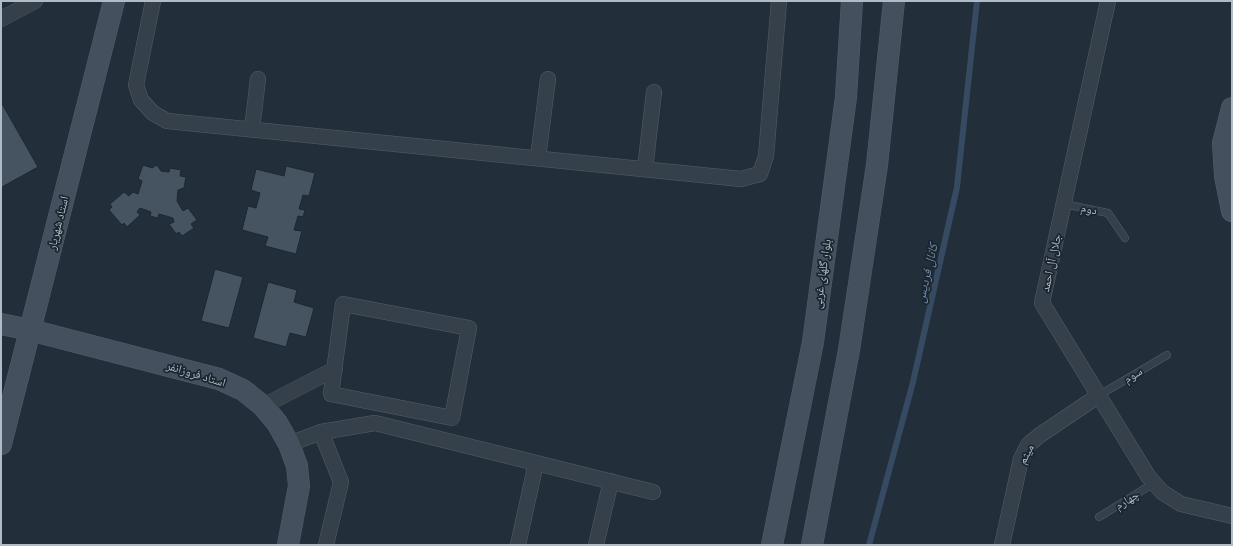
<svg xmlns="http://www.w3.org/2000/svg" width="1233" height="546" viewBox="0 0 1233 546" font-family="Ubuntu,'Noto Naskh Arabic',sans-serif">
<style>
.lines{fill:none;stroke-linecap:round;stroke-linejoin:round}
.stream{stroke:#364b62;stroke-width:6}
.building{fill:#465462;stroke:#1d2732}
.lane-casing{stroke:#545e69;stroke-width:8}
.street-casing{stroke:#545e69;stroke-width:16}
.secondary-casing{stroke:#545e69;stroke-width:22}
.lane{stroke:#36404b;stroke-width:7}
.street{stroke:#36404b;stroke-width:15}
.secondary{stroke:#44505e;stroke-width:21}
.labels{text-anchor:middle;stroke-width:3.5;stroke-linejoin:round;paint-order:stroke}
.street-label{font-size:12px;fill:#b1bbc7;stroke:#1b2530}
.water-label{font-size:13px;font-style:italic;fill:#718eaa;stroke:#1b2530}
</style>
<rect width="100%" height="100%" fill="#222f3b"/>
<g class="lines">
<!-- stream -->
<path class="stream" d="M869,545L913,382L957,187L977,1"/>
</g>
<!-- building -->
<path class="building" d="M1,102L38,167L2,187L1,185Z
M143,165L152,168L157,165L161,171L169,172L170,168L181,170L180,176L186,177L184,188L178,190L177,201L183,211L188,208L197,220L191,224L194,228L182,236L179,232L176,234L169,224L174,222L173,218L159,214L158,218L150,216L151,212L140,208L137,212L140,215L127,227L124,223L122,225L109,210L112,207L110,204L124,192L129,196L133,192L138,194L142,181L138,179Z
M286,166L315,173L309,196L303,195L299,209L305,210L303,217L298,216L294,230L302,231L296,254L265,246L268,237L242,230L248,206L256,208L260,193L251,190L256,169L284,176Z
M215,269L243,277L229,328L201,321Z
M268,282L297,290L294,302L314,308L306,337L290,333L286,347L253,338Z"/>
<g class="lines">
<defs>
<path id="lane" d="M1064,204L1108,213L1125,238
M1098,396L1167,355
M1099,517L1154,483"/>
<path id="street" d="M153,1L136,85L141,100L153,113L167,121L741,179L760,174L766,156L779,1
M1108,1L1042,303L1148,476L1162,492L1181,504L1232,516
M1,19L35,1
M252,129L258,79
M538,158L548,79
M645,169L654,92
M343,304L469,328L452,418L331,394Z
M263,406L335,369
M321,432L375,423L653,492
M289,444L321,432L341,482L326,545
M518,545L536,463
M596,545L611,481
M1002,545L1021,459L1028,445L1040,435L1098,396"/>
<path id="secondary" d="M1232,108L1223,143L1225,176L1232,211
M1,324L30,330L219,379L243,390L263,406L277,423L289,444L297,466L299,486L288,545
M1,444L114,1
M772,545L813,342L846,97L852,1
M812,545L849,350L877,165L894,1"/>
</defs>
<!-- lane casing -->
<use href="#lane" class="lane-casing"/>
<!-- street casing -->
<use href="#street" class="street-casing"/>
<!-- secondary casing -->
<use href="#secondary" class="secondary-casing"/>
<!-- lane -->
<use href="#lane" class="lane"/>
<!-- street -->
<use href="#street" class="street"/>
<!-- secondary -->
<use href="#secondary" class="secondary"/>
</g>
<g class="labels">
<!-- street labels -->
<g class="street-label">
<text transform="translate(1089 209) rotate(12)" y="4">دوم</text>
<text transform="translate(58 223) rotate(-76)" y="4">استاد شهریار</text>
<text transform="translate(1051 263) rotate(-78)" y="4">جلال آل احمد</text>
<text transform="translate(822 274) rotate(-82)" y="4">بلوار گلهای غربی</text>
<text transform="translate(196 374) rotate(17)" y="4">استاد فروزانفر</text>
<text transform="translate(1133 375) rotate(-31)" y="4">سوم</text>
<text transform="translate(1026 454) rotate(-62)" y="4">میثم</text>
<text transform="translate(1127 500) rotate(-31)" y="4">چهارم</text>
</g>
<!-- water labels -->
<g class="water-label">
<text transform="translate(926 273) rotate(-77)" y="5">کانال فردیس</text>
</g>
</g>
<!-- border -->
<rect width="1233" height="546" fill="none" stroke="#b1bbc7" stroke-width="4"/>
</svg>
